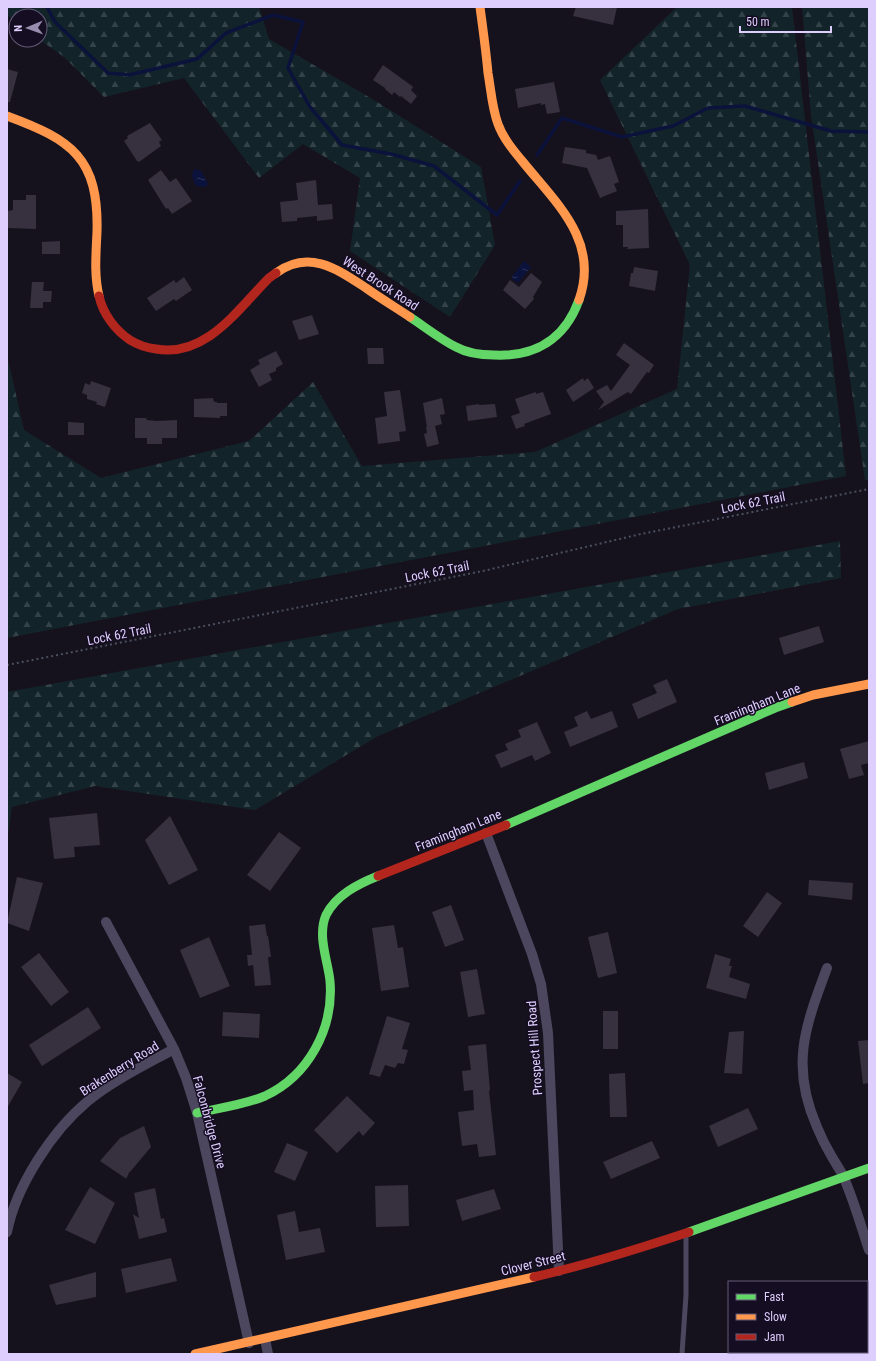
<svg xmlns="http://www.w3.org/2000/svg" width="876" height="1361" viewBox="0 0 876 1361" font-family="'Roboto Condensed',sans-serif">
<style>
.forest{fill:url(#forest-firs)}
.water{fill:url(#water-ripples)}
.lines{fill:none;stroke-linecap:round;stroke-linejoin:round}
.stream{stroke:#0b123b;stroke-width:3.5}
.building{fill:#36303f}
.path{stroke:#484f5f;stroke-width:2;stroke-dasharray:2 3;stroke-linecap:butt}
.lane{stroke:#4c475e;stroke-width:5}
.street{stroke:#4c475e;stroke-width:10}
.fast{stroke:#63d668;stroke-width:9}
.slow{stroke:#ff974d;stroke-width:9}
.jam{stroke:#b3261e;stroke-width:9}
.labels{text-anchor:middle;stroke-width:3;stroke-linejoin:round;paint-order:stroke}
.street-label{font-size:13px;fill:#decefe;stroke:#150d21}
</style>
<defs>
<pattern id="forest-firs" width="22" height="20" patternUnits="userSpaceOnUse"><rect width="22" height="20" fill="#122429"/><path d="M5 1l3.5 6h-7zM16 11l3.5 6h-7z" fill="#344349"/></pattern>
<pattern id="water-ripples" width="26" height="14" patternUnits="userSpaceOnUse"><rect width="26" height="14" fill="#0b123b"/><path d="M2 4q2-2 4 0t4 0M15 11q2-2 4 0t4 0" fill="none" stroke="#2e3358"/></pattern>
</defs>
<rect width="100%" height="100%" fill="#16121d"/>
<!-- forest -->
<path class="forest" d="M7,7H259L269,39L374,100L481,167L495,245L450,317L350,251L360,178L303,144L259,178L184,78L104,97L64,57L40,40V16H16V22L7,15Z
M677,7H792L846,476L7,638V355L24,430L101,478L249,441L313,382L362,466L535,452L677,389L690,265L600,80Z
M802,7H869V480H865L811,115Z
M840,541L841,578L678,609L378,736L255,810L95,786L12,807L7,841V692Z"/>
<!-- water -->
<path class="water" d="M195,169L201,171L208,183L206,187L196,186L192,176L193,171Z
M524,261L531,267L518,283L511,278Z"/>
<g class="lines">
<!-- stream -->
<path class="stream" d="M47,7L55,22L108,73L129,75L197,59L226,33L273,15L303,22L288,68L310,107L342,145L391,154L434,166L497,215L520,181
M537,155L562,118L622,137L673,126L708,108L745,106L831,131L869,132"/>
</g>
<!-- building -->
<path class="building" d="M576,7H617L613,25L573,16Z
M383,65L412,86L413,87L411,90L417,96L411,104L401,96L400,97L394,92L392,95L385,89V88L373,80Z
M7,69L18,72L10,102H7Z
M554,82L560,112L547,114L545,104L541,105V103L518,108L515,89Z
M150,123L162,140L159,142L161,146L139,162L137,161L124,141L128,138L127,136Z
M565,147L586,150V153L596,155L598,160L610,156L618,179L619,182L614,184L617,191L600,198L587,168L562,163Z
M161,170L170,182L176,178L192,201L172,214L168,208L166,209L148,180Z
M316,180L318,205L332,204L333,219L317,221V216L297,218V221L282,222L280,202L298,200L296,183Z
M26,195H36V229L8,228V211L13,210V200H26Z
M648,209L649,248L627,249L628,247H623V225H616V211Z
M60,241V254H42V242Z
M634,267L658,271L655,291L629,286L631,273H633Z
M531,273L542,282L533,297L534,299L525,309L503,290L510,280L519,287Z
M184,277L192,290L176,301L174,299L156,311L147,298L174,280L176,283Z
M32,282H44L43,291H52L51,302H43V308H30Z
M312,315L319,334L299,340L292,321Z
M624,343L654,365L649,373L647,372L631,394L628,392L598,410L604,402L596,391L607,385L611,391L630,365L616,355Z
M367,348H383L384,364H368Z
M276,351L283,364L276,368V371L269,374L272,380L259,387L250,370L260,364L258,360Z
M583,378L584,381L588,378L594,388L573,402L566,390Z
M91,381L111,388L105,407L96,404L97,402L87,399V395L82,393L85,383L90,385Z
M400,390L406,431L399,432L400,441L378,444L375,418L387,416L384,392Z
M536,392V394L543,392L551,414L524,424L525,426L516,429L511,416L520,413L515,399Z
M213,398L214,402H217V403H227V416H220V418L194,417V399Z
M442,398L445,414L440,415L442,424L435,426L439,444L427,447L424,434L427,433L426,427H427L423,403Z
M479,404V405L495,404L497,417L468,421L466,406Z
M135,418H146L147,420L157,421L177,420V438H162V444H147V438H135Z
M68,422L84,423V435H68Z
M819,626L824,642L784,655L779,638Z
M667,679L677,702L638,719L632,704L657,693L653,685Z
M587,711L591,719L612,711L618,727L570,747L564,732L578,726L574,717Z
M537,722L551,753L535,761L532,755L501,768L495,755L508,750L505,744L521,737L518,730Z
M869,741V763L861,765L864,775L849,779L840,749Z
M804,762L808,778L769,790L765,773Z
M97,813L100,845L74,847L75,857L54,859L49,818Z
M170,816L198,870L169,885L145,840Z
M279,832L301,848L270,891L247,875Z
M17,877L43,883L29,931L7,923Z
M809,880L853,883L852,900L808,895Z
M767,892L782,903L758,937L743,926Z
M451,905L464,940L445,947L432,912Z
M265,924L267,936H268L271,957H268L271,985L255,986L253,965L248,966L247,955H252L249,926Z
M394,925L398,948L403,947L409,987L381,991L372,928Z
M608,932L617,973L598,978L588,937Z
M209,937L230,986L200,998L180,950Z
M39,953L69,992L51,1006L21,967Z
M715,954L731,959L729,966H732L729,977L750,984L746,999L706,988Z
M477,969L485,1014L468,1017L460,972Z
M88,1007L101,1028L42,1066L29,1045Z
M603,1011H618V1049H603Z
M223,1012L260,1014L259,1038L222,1036Z
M387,1016L410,1023L402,1049L408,1050L404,1064L398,1063L395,1068L385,1065L380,1077L369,1074Z
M744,1031L742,1074L724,1073L729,1032Z
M869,1040V1083L863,1084L858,1041Z
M486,1044L490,1090L489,1091L496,1155L479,1157L477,1144L462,1146L458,1112L474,1110L473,1090L464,1091L462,1071L471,1070L468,1046Z
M7,1073L22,1082L7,1108Z
M625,1073L627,1117H610L609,1074Z
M347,1096L375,1123L363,1136L359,1131L337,1153L314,1130Z
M748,1108L758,1129L718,1147L709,1126Z
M144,1126L151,1147L130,1172V1171L126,1179L125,1177V1178L100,1161L120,1138Z
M652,1141L660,1158L611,1179L603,1162Z
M287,1143L308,1152L295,1181L274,1172Z
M408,1185L409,1226L376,1227L375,1186Z
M90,1187L115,1203L95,1244L65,1230Z
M155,1188L161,1219L164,1218L167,1232L139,1239L133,1214L139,1218L134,1193Z
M494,1189L501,1209L462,1221L456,1200Z
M295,1211L299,1232L320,1228L325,1252L286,1260L277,1215Z
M171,1258L177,1281L126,1293L121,1269Z
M96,1272V1297L56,1305L49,1285Z"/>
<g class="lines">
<!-- path -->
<path class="path" d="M7,665L483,571L641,534L869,489"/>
<!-- lane -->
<path class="lane" d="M682,1354L686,1295V1233"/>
<!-- street -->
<path class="street" d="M486,833L532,954L541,984L548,1033L559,1271
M106,922L174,1049L186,1078L197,1113L249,1343
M827,968C805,1027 790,1066 817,1127C821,1137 826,1147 832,1157C836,1164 841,1171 844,1178C854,1201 861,1226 869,1250
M7,1232C16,1186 52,1131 88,1101C114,1080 145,1065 174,1049
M265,1339L268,1354"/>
<!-- fast -->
<path class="fast" d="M410,317C425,327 440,339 456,347C467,353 481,355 494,355C535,357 565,339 579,300
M506,825L775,708L792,702
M197,1113C219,1108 244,1105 265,1096C308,1076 334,1029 330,981C328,961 317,936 326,915C336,895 358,884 378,876
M689,1232L869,1168"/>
<!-- slow -->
<path class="slow" d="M480,7C483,29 486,51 488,73C491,90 492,108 498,124C503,138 513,150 523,162C556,203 600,241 579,300
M7,116C72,140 99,158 97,232C96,254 94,275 99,296
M276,273C309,249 337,269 366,288C380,298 395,307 410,317
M792,702L813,695L869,684
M195,1354L534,1277"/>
<!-- jam -->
<path class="jam" d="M99,296C103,314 115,330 130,340C138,345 147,348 156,349C206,358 238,309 269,278L276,273
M378,876L506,825
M534,1277C586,1265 638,1249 689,1232"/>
</g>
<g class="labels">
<!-- street labels -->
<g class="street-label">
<text transform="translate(381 283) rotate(33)" y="5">West Brook Road</text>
<text transform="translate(753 502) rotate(-11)" y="5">Lock 62 Trail</text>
<text transform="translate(437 571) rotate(-11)" y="5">Lock 62 Trail</text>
<text transform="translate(119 634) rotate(-11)" y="5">Lock 62 Trail</text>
<text transform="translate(757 704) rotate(-22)" y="5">Framingham Lane</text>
<text transform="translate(458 830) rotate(-22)" y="5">Framingham Lane</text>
<text transform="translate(534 1048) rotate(-94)" y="5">Prospect Hill Road</text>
<text transform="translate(119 1068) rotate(-32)" y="5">Brakenberry Road</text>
<text transform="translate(210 1122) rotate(75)" y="5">Falconbridge Drive</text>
<text transform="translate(533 1263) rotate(-14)" y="5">Clover Street</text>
</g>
</g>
<!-- border -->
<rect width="876" height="1361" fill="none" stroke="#decefe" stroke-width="16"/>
<!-- legend -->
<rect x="728" y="1281" width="140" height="72" fill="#150d21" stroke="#655a79"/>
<rect x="736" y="1294" width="20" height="6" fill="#63d668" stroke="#655a79"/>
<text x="764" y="1301" font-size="12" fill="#decefe">Fast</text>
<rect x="736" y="1314" width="20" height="6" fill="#ff974d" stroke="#655a79"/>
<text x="764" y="1321" font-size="12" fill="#decefe">Slow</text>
<rect x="736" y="1334" width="20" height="6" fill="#b3261e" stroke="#655a79"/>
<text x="764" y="1341" font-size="12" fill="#decefe">Jam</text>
<!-- north arrow -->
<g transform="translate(28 28) rotate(268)"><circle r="19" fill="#150d21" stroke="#655a79"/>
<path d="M0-3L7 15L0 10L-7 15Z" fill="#988caf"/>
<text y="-6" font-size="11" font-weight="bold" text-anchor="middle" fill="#decefe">N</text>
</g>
<!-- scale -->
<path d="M740 26v6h91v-6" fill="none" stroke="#decefe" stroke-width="2"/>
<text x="746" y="26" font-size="12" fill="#decefe" stroke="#150d21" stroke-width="3" paint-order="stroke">50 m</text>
</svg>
